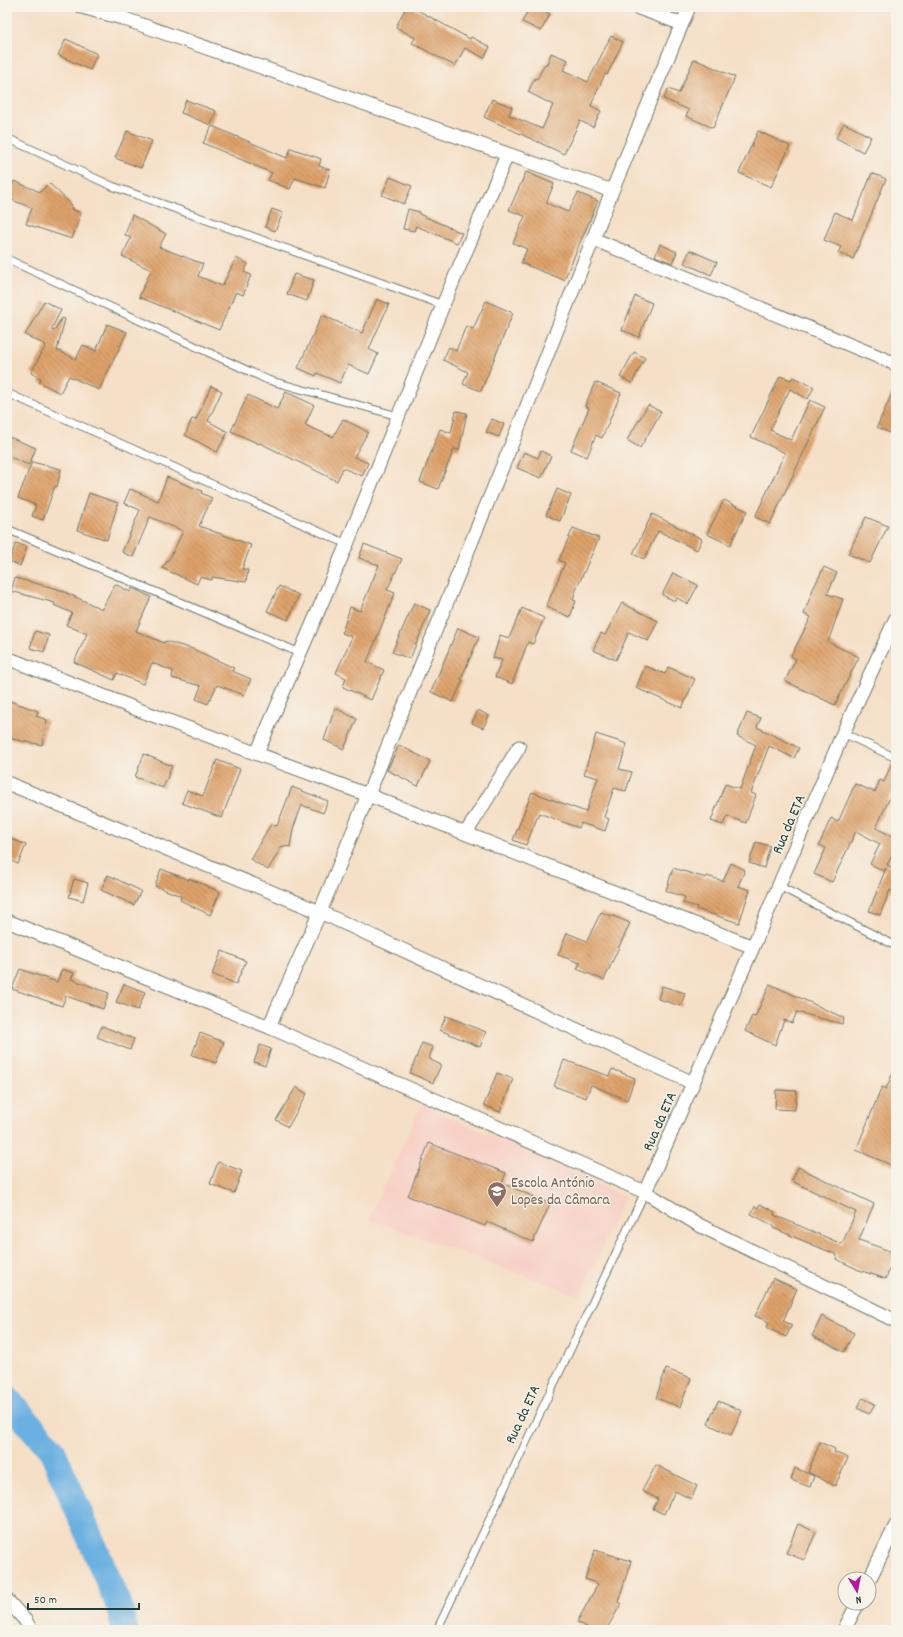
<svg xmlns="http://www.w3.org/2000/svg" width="903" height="1637" viewBox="0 0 903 1637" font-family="Dekko,sans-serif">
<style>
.built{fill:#f7d1c6}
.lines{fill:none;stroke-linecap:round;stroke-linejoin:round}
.river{stroke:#6bb0e1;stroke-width:27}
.building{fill:url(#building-back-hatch)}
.service-casing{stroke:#6a7667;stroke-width:9}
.minor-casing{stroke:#6a7667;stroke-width:15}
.service{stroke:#fff;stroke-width:7}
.minor{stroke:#fff;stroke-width:13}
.labels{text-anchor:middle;stroke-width:3;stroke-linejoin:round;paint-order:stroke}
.street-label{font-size:15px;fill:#1f3d34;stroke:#f7f3e8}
.education-label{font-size:15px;fill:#785e54;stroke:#f7f3e8;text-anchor:start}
</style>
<defs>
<pattern id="building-back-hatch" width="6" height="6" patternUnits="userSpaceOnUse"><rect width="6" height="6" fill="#dea26a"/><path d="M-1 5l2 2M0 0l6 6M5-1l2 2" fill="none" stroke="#b38558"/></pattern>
</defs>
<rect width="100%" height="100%" fill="#f7f3e8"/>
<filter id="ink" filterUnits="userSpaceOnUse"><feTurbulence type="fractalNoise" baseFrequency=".025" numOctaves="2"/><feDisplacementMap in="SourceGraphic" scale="8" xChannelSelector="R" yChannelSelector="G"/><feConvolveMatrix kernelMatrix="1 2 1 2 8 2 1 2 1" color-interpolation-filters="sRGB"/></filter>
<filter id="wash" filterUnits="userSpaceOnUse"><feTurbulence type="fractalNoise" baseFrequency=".012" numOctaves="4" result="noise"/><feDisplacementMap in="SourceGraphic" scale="16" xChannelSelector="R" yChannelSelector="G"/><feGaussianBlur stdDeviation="0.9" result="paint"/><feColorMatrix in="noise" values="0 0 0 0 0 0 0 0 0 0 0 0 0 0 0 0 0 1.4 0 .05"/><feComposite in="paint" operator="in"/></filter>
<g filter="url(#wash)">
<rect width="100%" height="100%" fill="#f5dfc6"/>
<!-- built -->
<path class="built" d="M422,1104L625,1197L580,1296L369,1219Z"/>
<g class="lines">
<!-- river -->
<path class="river" d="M7,1399L52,1450L119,1605L125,1630"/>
</g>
<g id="blocks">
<!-- building -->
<path class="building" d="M406,7H412L470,39L471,37L490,47L484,58L465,48L455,66L412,43L415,38L396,27Z
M530,7H535L550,14L541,31L522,22Z
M611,36L623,42L607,75L605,74L594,98L591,106L601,111L593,127L580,121L564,154L484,117L492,99L512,107L509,115L542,129L553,105L528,92L535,78L537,79L545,64H547L551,53L568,60L563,70L588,82Z
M66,39L97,54L90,70L58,55Z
M694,59L735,77L713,128L686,116L689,110L664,99L668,89L679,93Z
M186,100L216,111L211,125L181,113Z
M844,123L871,137L863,152L836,138Z
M212,126L287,158L291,148L321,159L319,166L330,170L325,188L295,178L290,189L268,180L272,173L203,143Z
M127,131L152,141L141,168L115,158Z
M758,131L790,146L771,187L739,173Z
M526,172L554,184L546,203L568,212L578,193L598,201L564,280L521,263L527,249L513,243L525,216L509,210Z
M872,173L886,179L853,259L838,253L841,247L824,240L835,212L853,220Z
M390,177L412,186L404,204L382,195Z
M14,181L40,192L49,183L72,205L71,209L81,213L72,239L26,224L32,208L7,198Z
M272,209L283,213L275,231L265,227Z
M408,209L420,212L419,214L462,233L457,243L416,226L414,231L403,229Z
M132,215L166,234L159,247L203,264L198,276L222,286L236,258L248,264L244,272L251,275L243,295L236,292L219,330L139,297L151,270L122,256L131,238L125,235Z
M660,244L677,252L672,263L655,256Z
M690,250L717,262L711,275L684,263Z
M294,274L314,280L307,301L287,294Z
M635,296L652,303L639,337L622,330Z
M377,299L389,304L369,349L378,354L369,374L348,365L340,383L317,373L316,376L298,368L322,315L362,333Z
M44,301L61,310L51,330L54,331L62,318L65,319L57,350L76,359L83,345L96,351L107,324L127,332L99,390L69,376L60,393L39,382L41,379L31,373L46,345L25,335Z
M486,301L513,313L481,391L463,384L468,372L443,360L449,347L456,351L466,326L473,329Z
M634,352L645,358L632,383L620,377Z
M780,376L791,380L793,377L814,387L808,399L790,389L770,430L791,440L810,400L825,407L770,524L755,517L785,453L751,437Z
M595,382L621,393L602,438L596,435L587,457L571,450L589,408L585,406Z
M896,384V436L877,427Z
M211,386L222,391L208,421L228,432L217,452L185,435L192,419L196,420Z
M286,392L314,405L305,425L333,437L343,419L368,432L354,457L368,463L362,476L343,468L337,481L260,443L259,444L231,431L248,395L277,409Z
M648,405L661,412L640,448L627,440Z
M456,411L467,413L459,450L454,449L438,489L420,482L440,429L451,433Z
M492,419L504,424L499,437L486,432Z
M7,436L36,448L29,465L7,456Z
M541,451L551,456L541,478L517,468L524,452L538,458Z
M32,462L61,469L57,487L55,486L43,520L32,516L36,505L18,498Z
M167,477L202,491L201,493L212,498L199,526L251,545L242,569L248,570L246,582L212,577V580L200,577L197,584L162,568L171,556L183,531L150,517L133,557L122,552L140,510L124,503L130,489L158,501Z
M557,489L571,495L560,521L546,515Z
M89,493L118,503L107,540L77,530Z
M724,500L747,511L730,545L707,534Z
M652,514L702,539L697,550L658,531L644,559L633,554Z
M866,517L888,526L870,563L848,554Z
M573,528L599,538L576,590L573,600L576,601L570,617L546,607L565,563L559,560Z
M16,543L27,547L20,566L9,561Z
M364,544L402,559L387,590L395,593L367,662L384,670L371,700L343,687L346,678L336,673L352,637L342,633L350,607L360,611L379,565L359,558Z
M824,567L837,573L827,594L843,599L828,642L859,657L835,705L785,681L796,659L791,656L811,617L804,614L813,589Z
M673,573L698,585L688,604L677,598L675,601L662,595Z
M15,578L58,589L102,609L115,584L130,592L132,588L151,597L136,631L164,643L165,641L193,649L234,668L232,671L251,679L244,695L217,685L208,704L196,699L201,686L172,678L173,671L152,663L143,684L117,673L114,680L74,662L87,634L66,625L72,613L54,605L55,603L11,591Z
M279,586L299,595L288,620L267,611Z
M414,603L430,610L410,659L392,652Z
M622,603L658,621L648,641L629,632L616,660L593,650L601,633L605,635Z
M522,608L544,618L533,644L528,642L512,684L495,677L502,660L493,658L500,635L509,638Z
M458,628L479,637L461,679L463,680L453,702L431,692Z
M35,631L49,635L44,652L30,648Z
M645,666L665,674L668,667L695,679L682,708L636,688Z
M7,700L38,711L36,716L47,720L42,745L7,738Z
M335,708L357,719L344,749L324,740Z
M478,710L489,716L483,728L472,723Z
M747,713L761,718L757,727L799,748L794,758L769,746L751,793L756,795L746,823L727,816L723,825L711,821L725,784L740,789L756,745L737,736Z
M596,734L627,744L619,769L632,772L626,791L614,788L604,817L609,819L605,831L581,823L579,828L539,813L526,845L513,840L532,792L586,812L598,778L584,774Z
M399,745L430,761L418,786L387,770Z
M144,754L172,766L163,788L135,777Z
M217,760L240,769L222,818L182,803L187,790L203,796Z
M892,762L896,763V784L876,828L896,838V848L887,865L896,870V893L890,890L880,915L869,911L886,868L884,871L870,864L880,844L856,831L832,882L814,874L826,848L819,845L831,818L838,822L855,784L875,792L880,780L884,782Z
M292,787L328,801L323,813L302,805L293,829L290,847L282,846L268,870L250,859L271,824L277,826Z
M7,837L26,845L18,864L7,859Z
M756,842L770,846L764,868L749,863Z
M731,863L745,870L738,886L750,890L739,923L696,909L697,907L683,903L685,897L666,891L673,868L706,878L707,876L723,881Z
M161,869L189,880V878L220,892L210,915L180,900L181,896L155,886Z
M108,875L141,891L134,905L101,890Z
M74,879L88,883L83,901L69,897Z
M601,912L611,916V915L630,923L604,980L577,969L580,963L558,955L567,933L587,941Z
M222,951L246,961L236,984L212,974Z
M20,969L57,982L62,969L74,973L71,979L109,993L103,1009L66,996L62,1006L12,989Z
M124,984L145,992L138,1010L116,1002Z
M770,984L844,1018L842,1024L797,1012L792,1023L784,1020L775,1045L745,1031L752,1016L755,1017Z
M662,986L685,993L681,1006L658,999Z
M446,1016L486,1032L480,1047L440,1030Z
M102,1026L134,1039L130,1050L97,1037Z
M200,1033L224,1042L216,1063L192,1055Z
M422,1043L433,1047L429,1058L431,1059V1060L441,1065L433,1083L410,1073Z
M260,1045L271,1049L265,1066L254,1062Z
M564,1060L609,1076L612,1069L635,1078L627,1100L591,1085L586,1098L554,1086Z
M896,1065V1167L856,1150L882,1087L886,1089Z
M497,1073L513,1079L500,1112L484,1105Z
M296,1087L307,1094L288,1127L276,1120Z
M776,1090L797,1091L795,1110L775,1109Z
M429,1143L506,1173L502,1183L550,1204L533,1242L487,1222L485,1226L408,1196Z
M218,1162L242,1171L234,1193L210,1184Z
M798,1167L874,1204L859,1240L895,1253L886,1279L859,1270L836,1259L837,1255L773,1228L774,1226L751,1214L755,1206L758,1208L760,1204L775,1212L774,1215L842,1244L856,1212L792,1181Z
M773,1278L797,1289L783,1321L792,1325L786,1337L767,1328L769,1322L755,1316Z
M822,1316L854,1333L844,1352L812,1336Z
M666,1369L691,1378L680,1407L656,1398Z
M863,1398L875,1404L869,1414L857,1408Z
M718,1401L742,1411L731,1435L708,1424Z
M820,1442L835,1449L834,1452L848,1458L835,1486L808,1472Z
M656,1465L697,1486L691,1499L675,1491L664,1514L653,1509L658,1499L642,1491Z
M795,1468L814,1476L810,1487L791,1480Z
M798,1524L816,1532L804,1560L786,1553Z
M595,1550L631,1561L618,1602L621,1604L606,1630H592L577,1622L598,1584L585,1579Z"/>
</g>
</g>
<g filter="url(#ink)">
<use href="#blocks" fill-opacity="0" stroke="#6a7667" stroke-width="1"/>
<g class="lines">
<defs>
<path id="service" d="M7,138L112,186L443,305
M7,259L268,380L398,416
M7,393L347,544
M7,529L300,653
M843,733L896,758
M779,886L896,946
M437,1630L645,1192"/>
<path id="minor" d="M82,7L122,18L612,191
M636,7L682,24
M593,239L896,364
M7,658L139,710L368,795L753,947
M257,753L347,544L443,305L507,155
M7,783L320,912L693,1083
M466,833L519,747
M7,921L269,1027L645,1192L699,1225L896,1321
M269,1027L320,912L521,421L612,191L689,7
M645,1192L753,947L843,733L896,618
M869,1580L896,1525
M7,1600L25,1620L31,1630
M844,1630L858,1603"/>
</defs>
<!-- service casing -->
<use href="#service" class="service-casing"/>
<!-- minor casing -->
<use href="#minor" class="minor-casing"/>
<!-- service -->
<use href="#service" class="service"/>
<!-- minor -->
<use href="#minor" class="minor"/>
</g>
</g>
<!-- icons -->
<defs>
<symbol id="school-pin" viewBox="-11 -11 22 30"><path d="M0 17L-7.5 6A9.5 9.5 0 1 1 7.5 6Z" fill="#8d6e63" stroke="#f7f3e8"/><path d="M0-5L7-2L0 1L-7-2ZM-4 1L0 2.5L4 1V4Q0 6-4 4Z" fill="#fff"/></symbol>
</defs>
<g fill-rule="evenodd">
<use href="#school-pin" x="486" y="1180" width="22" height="30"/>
</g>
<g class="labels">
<!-- street labels -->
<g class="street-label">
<text transform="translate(788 824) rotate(-67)" y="5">Rua da ETA</text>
<text transform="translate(659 1121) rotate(-66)" y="5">Rua da ETA</text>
<text transform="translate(522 1414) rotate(-65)" y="5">Rua da ETA</text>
</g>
<!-- education labels -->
<g class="education-label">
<text x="511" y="1187">Escola António<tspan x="511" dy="17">Lopes da Câmara</tspan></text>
</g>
</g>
<!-- margin -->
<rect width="903" height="1637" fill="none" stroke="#f7f3e8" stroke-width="24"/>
<!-- north arrow -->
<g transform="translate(857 1591) rotate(170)"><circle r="19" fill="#f7f3e8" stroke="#a1aaa0"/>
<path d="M0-3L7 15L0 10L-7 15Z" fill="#b5179e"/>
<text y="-6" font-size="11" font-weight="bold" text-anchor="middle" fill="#1f3d34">N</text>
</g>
<!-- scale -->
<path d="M28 1603v6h111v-6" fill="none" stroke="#1f3d34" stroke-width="2"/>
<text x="34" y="1603" font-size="12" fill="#1f3d34" stroke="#f7f3e8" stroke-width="3" paint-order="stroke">50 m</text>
</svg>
